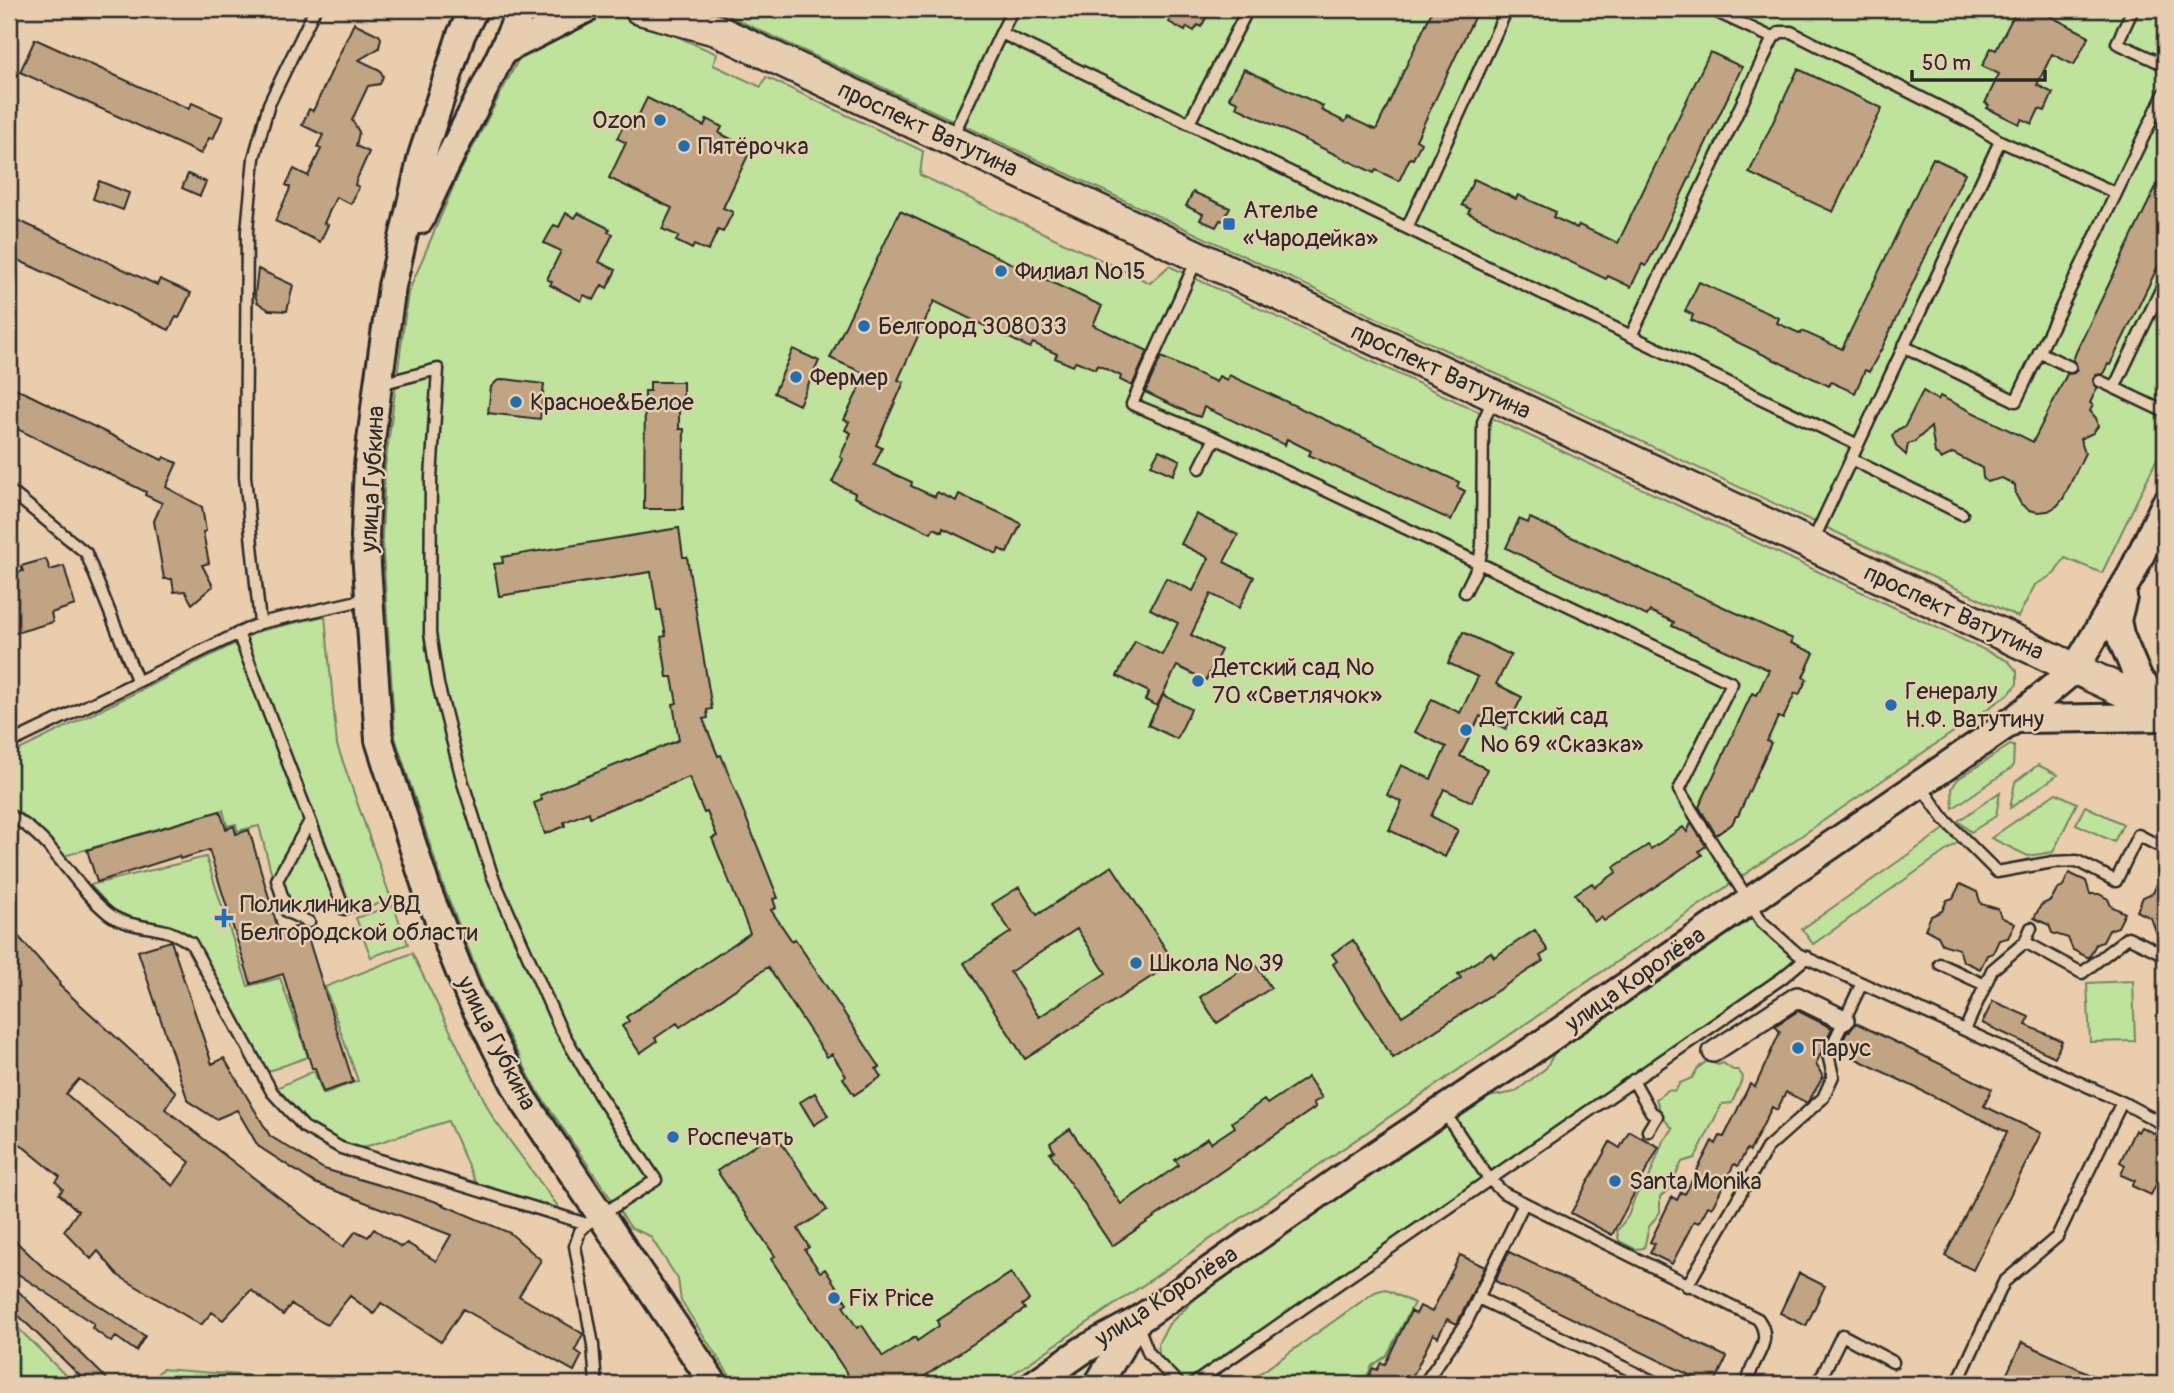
<svg xmlns="http://www.w3.org/2000/svg" width="2174" height="1393" viewBox="0 0 2174 1393" font-family="Pangolin,sans-serif">
<style>
.green{fill:#bfe29c;stroke:#758664;stroke-width:2}
.building{fill:#c0a484;stroke:#2b2b2b;stroke-width:2;fill-rule:evenodd}
.lines{fill:none;stroke-linecap:round;stroke-linejoin:round}
.lane-casing{stroke:#2b2b2b;stroke-width:15}
.street-casing{stroke:#2b2b2b;stroke-width:24}
.secondary-casing{stroke:#2b2b2b;stroke-width:32}
.primary-casing{stroke:#2b2b2b;stroke-width:35}
.lane{stroke:#e8ceb0;stroke-width:10}
.street{stroke:#e8ceb0;stroke-width:19}
.secondary{stroke:#e8ceb0;stroke-width:26}
.primary{stroke:#e8ceb0;stroke-width:30}
.poi-dot{fill:#1f6fb2;stroke:#e8ceb0;stroke-width:2.5}
.labels{text-anchor:middle;stroke-width:5;stroke-linejoin:round;paint-order:stroke}
.poi-label{font-size:24px;fill:#2b2b2b;stroke:#e8ceb0;text-anchor:start}
.street-label{font-size:24px;fill:#2b2b2b;stroke:#e8ceb0}
</style>
<rect width="100%" height="100%" fill="#e9cdad"/>
<filter id="ink" filterUnits="userSpaceOnUse"><feTurbulence type="fractalNoise" baseFrequency=".0143" numOctaves="2"/><feDisplacementMap in="SourceGraphic" scale="14" xChannelSelector="R" yChannelSelector="G"/><feConvolveMatrix kernelMatrix="1 2 1 2 8 2 1 2 1" color-interpolation-filters="sRGB"/></filter>
<g filter="url(#ink)">
<!-- green -->
<path class="green" d="M714,9H2165V442L2102,573L2065,558L2054,574L2035,585L2018,617Z
M606,12C626,11 694,45 717,54L713,65L761,87L766,77L923,151L920,175L1150,283L1169,266L2008,661L2017,671V684L2009,694L998,1384H735L681,1301L678,1279L650,1236L631,1228L536,1089L484,988L443,885L395,737L382,537L385,467L408,293L457,178L520,56Z
M325,616L337,745L391,899L354,913L244,638L259,631Z
M238,642L307,820L273,879L259,826L237,831L236,824L227,826L223,810L64,856L33,825L9,811V755Z
M2010,745L2014,746L2013,767L1953,808L1952,788L1958,779Z
M2038,765L2058,775L2010,808L2015,782Z
M2000,792L1996,816L1971,832L1958,821Z
M2056,793L2077,803L2053,852L2028,856L1991,838Z
M2085,806L2123,824L2114,842L2076,824Z
M1946,828L1960,841L1813,944L1802,929Z
M309,831L337,904L310,916L291,908L282,879Z
M206,857L248,986L280,978L308,1057L266,1072L195,939L170,926L134,919L112,909L90,885Z
M393,905L408,944L371,957L356,918Z
M1755,916L1803,958L1492,1175L1454,1119L1488,1097L1515,1092L1546,1068L1555,1052Z
M412,953L493,1118L562,1212L478,1188L448,1121L355,1150L306,1124L274,1089L314,1071L323,1094L358,1081L325,987Z
M2133,981L2135,1041L2090,1042L2087,983Z
M1707,1061L1718,1065L1723,1063L1733,1070H1738L1743,1077L1732,1103L1722,1104L1695,1158L1682,1162L1668,1190L1660,1197V1212L1649,1227L1644,1248L1635,1249L1619,1241L1617,1231L1628,1216L1635,1197L1649,1178L1663,1141L1673,1129L1663,1118L1656,1099L1668,1090L1675,1091L1680,1083L1692,1078L1698,1068Z
M1447,1125L1484,1180L1187,1384L1165,1364L1159,1354L1158,1343L1169,1324L1209,1286Z
M1385,1289L1414,1303L1387,1355L1372,1366L1363,1384H1245L1375,1292Z
M9,1319L74,1384H9Z
M162,1369L359,1384H148Z"/>
<!-- building -->
<path class="building" d="M1151,9H1211L1201,27L1198,25L1194,31L1187,27L1185,31L1169,22L1170,19Z
M1433,9H1478L1416,140L1421,143L1413,159L1410,158L1399,181L1376,170L1374,173L1236,107L1238,102L1229,98L1244,69L1323,106L1321,110L1345,122L1348,117L1376,130Z
M2017,9H2036L2089,36L2074,65L2052,54L2037,85L2053,93L2045,111L2039,109L2032,124L2022,119L2019,124L1987,108L1989,105L1985,103L1999,74L1982,66L1991,48L1996,50Z
M354,23L379,35L381,38L379,48L359,60L380,70L383,76L380,84L368,86L352,120L359,132L356,146L369,152L356,181L355,185L359,187L351,204L336,197L324,223L328,225L320,242L275,221L289,191L290,187L286,185L294,169L308,176L321,149L317,147L323,135L302,125L309,109L313,111Z
M35,39L189,109L192,103L223,117L213,139L209,138L201,154L20,72Z
M1710,52L1742,67L1659,242L1646,266L1642,264L1631,287L1608,276L1606,279L1468,213L1470,209L1462,205L1474,179L1516,199L1518,195L1556,212L1553,217L1577,228L1579,225L1618,243Z
M1798,69L1882,108L1833,212L1749,173Z
M647,98L704,126L707,119L722,127L719,133L751,149L723,208L733,212L723,232L718,230L708,251L694,245L692,249L676,241L679,236L662,229L672,208L609,178L626,143L617,138L624,125L632,129Z
M1933,158L1965,173L1882,348L1869,372L1865,370L1855,393L1831,382L1829,386L1691,320L1693,315L1685,311L1699,282L1779,318L1777,323L1801,334L1802,331L1842,349Z
M2165,168V239L2158,254L2163,256L2110,365L2108,364L2103,374L2096,375L2093,378L2094,385L2097,388L2090,403L2093,405L2090,411L2096,418L2098,426L2093,433L2080,439L2085,453L2063,499L2057,506L2048,511L2038,512L2029,510L2021,504L2016,495L2015,485L2002,478L1987,482L1983,478L1982,468L1953,453L1941,459L1935,453L1931,427L1914,442L1908,444L1906,455L1897,447L1892,436L1897,430L1905,426L1923,391L1938,400L1940,396L2033,442L2067,374L2074,373L2077,370L2076,363L2073,360L2077,350Z
M188,174L206,182L200,196L182,188Z
M99,181L129,193L123,210L93,199Z
M1193,192L1230,208L1223,221L1220,220L1216,227L1200,220L1203,214L1186,206Z
M900,211L1102,306L1093,325L1148,351L1132,386L1120,380L1121,376L1098,365L1095,369L1076,361L1073,366L1055,358L1057,354L1033,343L1030,348L934,301L898,380L904,382L876,445L882,448L874,465L912,482L911,486L935,497L937,492L956,501L959,494L1013,519L1021,524L1007,553L999,549L997,554L943,528L942,532L934,528L931,533L854,497L855,493L832,482L843,459L840,457L851,433L845,430L849,422L844,420L866,374L830,358Z
M566,213L575,218L578,213L610,229L608,232L613,234L599,262L616,270L607,288L602,285L594,300L584,295L581,301L550,285L552,282L547,279L561,251L544,243L554,225L559,227Z
M9,216L157,285L160,279L191,293L179,318L176,317L169,330L9,256Z
M258,269L293,285L287,311L269,310L257,302L255,294Z
M793,349L819,361L799,405L774,393Z
M1161,357L1216,382L1219,376L1227,380L1229,375L1459,482L1457,487L1465,491L1451,520L1309,455L1311,451L1287,439L1285,445L1204,407L1200,417L1191,414L1145,392Z
M505,379L544,384L540,419L488,413L491,387L497,381Z
M650,382H683V402H679V429H684L683,509H644L645,391H650Z
M9,385L162,460L164,457L177,463L166,487L202,507L206,531L203,532L209,563L202,565L213,586L192,604L185,591L174,592L172,579H164L154,521L162,503L145,495L146,492L9,425Z
M1159,450L1180,460L1173,475L1151,465Z
M1196,514L1238,535L1224,562L1254,577L1239,608L1211,594L1191,635L1221,650L1206,680L1177,666L1157,706L1145,700L1149,692L1117,676L1135,641L1162,655L1178,623L1150,609L1166,578L1193,591L1209,558L1181,544Z
M1530,518L1793,639L1791,643L1814,653L1803,677L1807,679L1799,695L1795,693L1783,719L1778,717L1767,741L1771,743L1738,816H1736L1732,824L1716,835L1699,807L1752,693L1757,695L1769,670L1672,626L1674,622L1650,611L1647,616L1506,548L1519,519L1528,523Z
M679,528L683,557H687L712,709L707,710L708,718L703,719L718,756L721,755L778,898L773,899L776,908L771,910L792,941L795,939L880,1067L876,1069L881,1077L854,1095L843,1078L846,1076L832,1054L827,1057L768,967L680,1027L677,1023L655,1038L657,1041L640,1053L622,1026L629,1021L626,1017L750,933L712,838L717,836L707,812L704,813L689,777L590,817L589,812L564,822L565,826L545,834L534,803L542,800L540,795L679,740L673,704L677,703L672,677H667L661,637L666,636L661,610H657L651,572L499,596L494,564L503,563L502,557Z
M46,559L50,570L64,566L75,605L51,613L53,622L9,635V575L23,571L21,566Z
M1463,632L1511,655L1496,684L1522,697L1506,729L1480,716L1460,756L1487,769L1472,802L1444,789L1431,816L1458,830L1445,857L1389,830L1402,802L1387,795L1401,765L1431,779L1446,747L1415,732L1432,699L1460,713L1478,677L1448,663Z
M1163,695L1191,709L1177,739L1148,725Z
M220,811L226,829L234,826L236,834L249,830L279,932L299,926L305,928L353,1082L323,1092L315,1068H312L283,974L251,984L209,850L180,859L179,856L97,882L87,850Z
M1691,823L1706,846L1699,851L1702,855L1604,921L1601,917L1594,922L1575,894L1592,883L1595,887L1617,872L1614,867L1648,845L1651,849L1683,827L1687,832Z
M1112,866L1174,962L1025,1059L964,963L1011,932L992,904L1019,887L1037,915ZM1077,929L1106,973L1039,1017L1010,972Z
M2165,867V947L2161,945L2151,918L2137,911L2143,897L2153,893Z
M2069,873L2086,881L2090,894H2099L2108,899L2111,906L2125,913L2118,927L2109,930L2103,942L2096,944L2089,958L2073,950L2068,938L2052,933L2049,925L2034,918L2041,905L2051,900L2057,889L2063,886Z
M1960,884L1977,892L1981,904L1998,909L2001,917L2015,924L2008,938L1999,940L1993,953L1987,955L1980,969L1963,961L1959,949L1942,944L1938,936L1925,929L1931,916L1942,911L1947,900L1953,898Z
M9,926L60,983L59,985L176,1092L165,1109L343,1247L356,1231L368,1237L374,1229L401,1247L407,1243L436,1261L451,1235L315,1183L258,1146L237,1110L216,1119L188,1101L138,951L171,941L212,1064L224,1058L270,1136L324,1169L434,1201L510,1233L541,1260L519,1296L583,1334L575,1350L582,1355L574,1371L463,1309L441,1342L381,1303L374,1314L350,1296L327,1325L291,1304L283,1315L251,1290L223,1320L212,1312L201,1325L119,1276L98,1251L91,1259L64,1231L78,1211L59,1194L63,1189L56,1182L60,1177L9,1135ZM79,1079L190,1162L173,1186L66,1094Z
M1535,930L1548,951L1540,956L1543,961L1393,1058L1333,964L1337,961L1332,954L1353,940L1402,1016L1461,978L1458,974L1491,952L1494,957Z
M1254,962L1271,988L1217,1023L1200,997Z
M1993,1001L2029,1017L2026,1025L2062,1041L2055,1057L1982,1023Z
M1798,1011L1832,1028L1816,1064L1823,1077L1810,1099L1807,1103L1786,1092L1777,1110L1772,1107L1750,1151L1747,1149L1738,1166L1734,1164L1712,1208L1708,1206L1699,1223L1694,1221L1672,1264L1650,1253L1655,1244L1650,1242L1672,1197L1677,1200L1681,1192L1685,1194L1712,1141L1716,1144L1720,1136L1724,1137L1750,1084L1755,1087L1780,1032L1775,1026Z
M1856,1023L1992,1089L1984,1106L2041,1133L1973,1270L1945,1256L2007,1132L1838,1050L1847,1032L1850,1031Z
M1308,1077L1322,1098L1313,1103L1316,1107L1112,1246L1050,1153L1054,1151L1050,1143L1070,1129L1121,1204L1179,1165L1175,1160L1208,1138L1211,1143L1235,1127L1232,1122L1238,1118L1264,1100L1267,1104Z
M815,1093L828,1116L814,1125L800,1102Z
M2141,1127L2158,1135L2156,1140L2165,1145V1176L2161,1174L2151,1195L2132,1186L2135,1181L2121,1175L2125,1165L2120,1162L2135,1130L2138,1132Z
M1629,1131L1659,1147L1612,1235L1571,1213L1610,1142L1620,1148Z
M774,1132L827,1210L798,1229L809,1247L805,1250L820,1272L825,1269L847,1303L843,1306L857,1328L862,1325L883,1357L915,1337L917,1341L939,1326L937,1321L1011,1273L1029,1300L1022,1305L1025,1309L913,1384H854L771,1259L775,1256L717,1171Z
M9,1235L47,1271L145,1336L136,1351L116,1337L111,1342L92,1328L94,1324L9,1268Z
M1509,1252L1727,1357L1714,1384H1708L1495,1281Z
M1460,1255L1485,1267L1457,1324L1447,1319L1438,1337L1433,1334L1416,1370L1411,1378L1408,1376L1405,1384H1365L1373,1368L1377,1370L1381,1363L1385,1364L1411,1311L1416,1314L1420,1306L1432,1312Z
M1799,1273L1825,1286L1806,1326L1780,1313Z
M9,1282L112,1384H88L9,1306Z
M2022,1342L2069,1364L2111,1384H2002Z"/>
<g class="lines">
<defs>
<path id="lane" d="M1013,9L1001,33L1858,445
M1710,9L1773,38L1780,32H1791L1971,123L2000,141L2116,193
M2133,9L2117,43L2165,65
M1189,123L1248,9
M952,137L1001,33
M1407,228L1507,9
M1197,259L1132,404L1215,438L1732,683L1679,790L1762,922L1798,954L2122,1102L2057,1237L2004,1282L1957,1384
M1631,336L1773,38
M1903,346L2016,401L2165,92
M2039,352L2070,367
M2100,381L2165,412
M380,384L438,369L431,478L430,633L438,684L463,783L492,875L559,1026L599,1095L656,1180L587,1224L580,1231L575,1246L593,1345L596,1384
M2114,388L2165,281
M1851,459L1962,514
M1200,468L1215,438
M9,490L86,553L137,680
M1812,543L2000,141
M1465,592L1479,564L1482,545L1483,422L1493,399
M260,623L245,476L247,231L254,158L269,104L315,9
M238,633L344,909
M9,736L18,739L260,623L367,599
M1920,785L1945,820L1997,872L2053,862L2077,861L2116,881L2138,835L2165,849
M9,815C54,838 71,884 109,914C125,926 147,926 166,931C175,933 183,939 191,943L272,1092L304,1127L341,1148L587,1224
M309,922L287,912L277,880L310,821
M2025,942L2031,928
M1940,964L1985,985
M1965,1030L1992,970L2025,942L2082,973L2128,937L2165,955
M1633,1080L1651,1112L1657,1116L1648,1131
M2122,1102L2161,1123
M1445,1113L1489,1179L1504,1193L1758,1319C1776,1344 1749,1359 1748,1384
M1687,1286L1767,1148L1823,1098L1833,1076L1828,1054L1862,983
M1478,1298L1659,1384
M1138,1326L1149,1354L1179,1384
M1193,1384L1782,978L1807,957
M1424,1384L1465,1325L1524,1203
M1818,1384L1842,1335L1893,1362
M1979,1384L1981,1382"/>
<path id="street" d="M1713,1052L1797,997L1844,1020"/>
<path id="secondary" d="M474,9L461,35L422,156L392,286L378,384L368,466L365,537L379,740L427,890L469,995L522,1098L714,1384
M503,51L586,9
M420,220C451,148 492,81 521,9
M2123,597L2117,620L2120,635L2139,680L2165,705
M2015,719L2165,717
M1034,1384L1083,1350L1137,1321L1366,1161L1521,1058L2015,719L2075,669L2131,575L2165,504
M1098,1384L1136,1322"/>
<path id="primary" d="M640,9L716,30L2165,711"/>
</defs>
<!-- lane casing -->
<use href="#lane" class="lane-casing"/>
<!-- street casing -->
<use href="#street" class="street-casing"/>
<!-- secondary casing -->
<use href="#secondary" class="secondary-casing"/>
<!-- primary casing -->
<use href="#primary" class="primary-casing"/>
<!-- lane -->
<use href="#lane" class="lane"/>
<!-- street -->
<use href="#street" class="street"/>
<!-- secondary -->
<use href="#secondary" class="secondary"/>
<!-- primary -->
<use href="#primary" class="primary"/>
</g>
</g>
<!-- markers -->
<g class="poi-dot">
<circle cx="660" cy="120" r="7"/>
<circle cx="684" cy="146" r="7"/>
<rect x="1222" y="217" width="14" height="14" rx="3.5"/>
<circle cx="1001" cy="271" r="7"/>
<circle cx="864" cy="326" r="7"/>
<circle cx="796" cy="377" r="7"/>
<circle cx="516" cy="402" r="7"/>
<circle cx="1198" cy="681" r="7"/>
<circle cx="1891" cy="705" r="7"/>
<circle cx="1466" cy="730" r="7"/>
<path d="M220.5 907.5h7v7h7v7h-7v7h-7v-7h-7v-7h7z"/>
<circle cx="1136" cy="963" r="7"/>
<circle cx="1798" cy="1048" r="7"/>
<circle cx="673" cy="1137" r="7"/>
<circle cx="1615" cy="1181" r="7"/>
<circle cx="834" cy="1298" r="7"/>
</g>
<g class="labels">
<!-- poi labels -->
<g class="poi-label">
<text x="646" y="128" text-anchor="end">Ozon</text>
<text x="698" y="154">Пятёрочка</text>
<text x="1243" y="218">Ателье<tspan x="1243" dy="28">«Чародейка»</tspan></text>
<text x="1015" y="279">Филиал №15</text>
<text x="878" y="334">Белгород 308033</text>
<text x="810" y="385">Фермер</text>
<text x="530" y="410">Красное&amp;Белое</text>
<text x="1212" y="675">Детский сад №<tspan x="1212" dy="28">70 «Светлячок»</tspan></text>
<text x="1905" y="699">Генералу<tspan x="1905" dy="28">Н.Ф. Ватутину</tspan></text>
<text x="1480" y="724">Детский сад<tspan x="1480" dy="28">№ 69 «Сказка»</tspan></text>
<text x="240" y="912">Поликлиника УВД<tspan x="240" dy="28">Белгородской области</tspan></text>
<text x="1150" y="971">Школа № 39</text>
<text x="1812" y="1056">Парус</text>
<text x="687" y="1145">Роспечать</text>
<text x="1629" y="1189">Santa Monika</text>
<text x="848" y="1306">Fix Price</text>
</g>
<!-- street labels -->
<g class="street-label">
<text transform="translate(928 129) rotate(25)" y="8">проспект Ватутина</text>
<text transform="translate(1441 371) rotate(25)" y="8">проспект Ватутина</text>
<text transform="translate(372 479) rotate(-87)" y="8">улица Губкина</text>
<text transform="translate(1954 612) rotate(25)" y="8">проспект Ватутина</text>
<text transform="translate(1635 979) rotate(-35)" y="8">улица Королёва</text>
<text transform="translate(497 1043) rotate(63)" y="8">улица Губкина</text>
<text transform="translate(1166 1296) rotate(-33)" y="8">улица Королёва</text>
</g>
</g>
<!-- margin -->
<rect width="2174" height="1393" fill="none" stroke="#e8ceb0" stroke-width="35"/>
<rect x="18" y="18" width="2139" height="1358" fill="none" stroke="#2b2b2b" stroke-width="2.5" filter="url(#ink)"/>
<!-- scale -->
<path d="M1912 70v10h133v-10" fill="none" stroke="#2b2b2b" stroke-width="3.5"/>
<text x="1922" y="70" font-size="21" fill="#2b2b2b" stroke="#e8ceb0" stroke-width="5" paint-order="stroke">50 m</text>
</svg>
